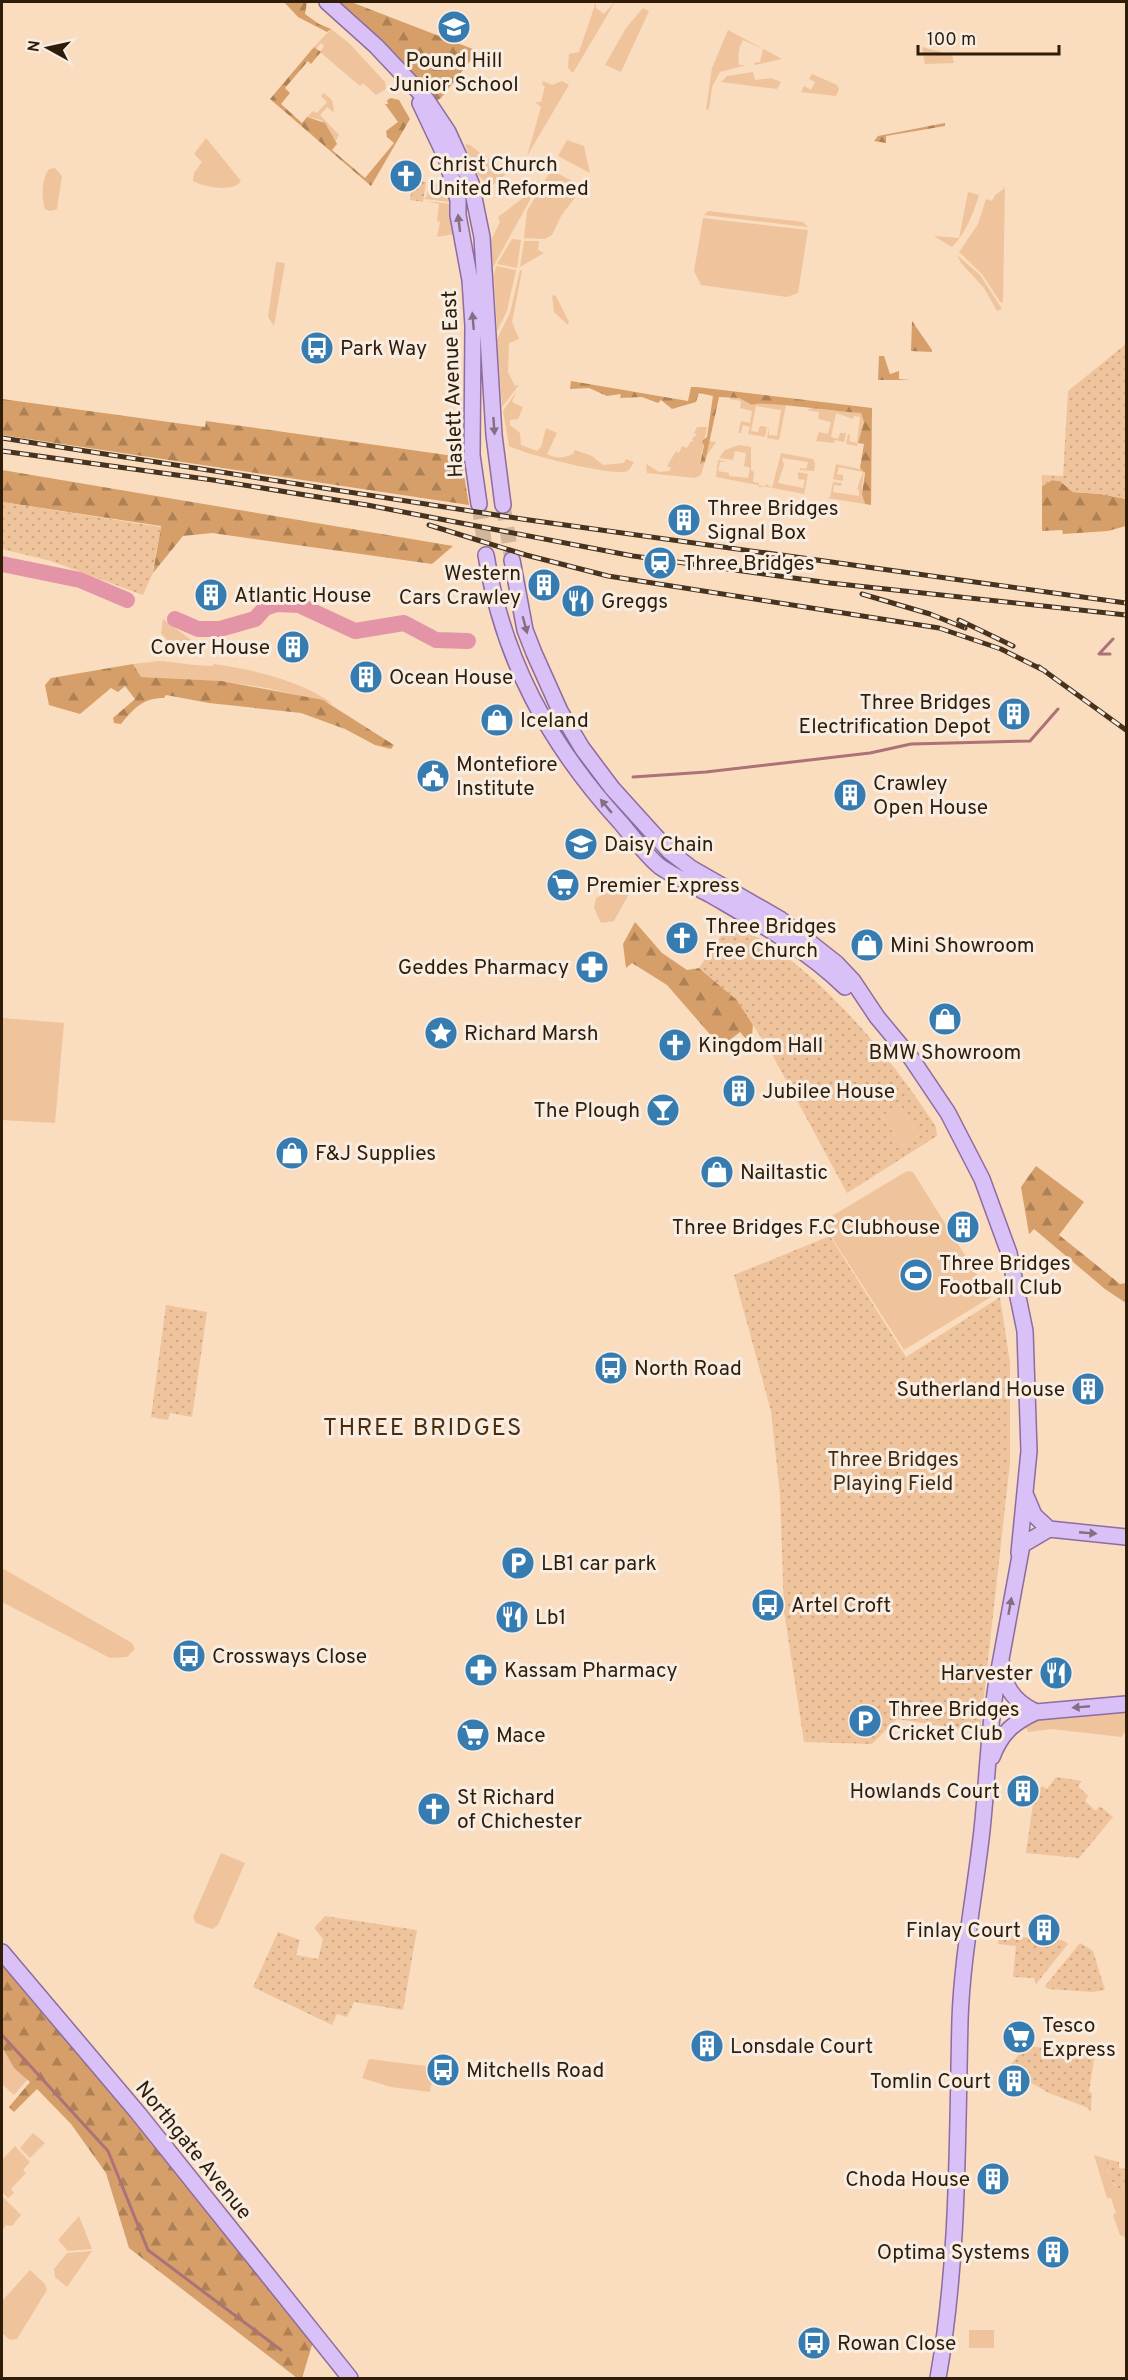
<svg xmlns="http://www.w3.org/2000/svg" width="1128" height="2380" viewBox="0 0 1128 2380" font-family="Overpass,sans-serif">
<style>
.grass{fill:#efc49c}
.forest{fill:url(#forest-firs)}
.park{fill:url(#park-dots);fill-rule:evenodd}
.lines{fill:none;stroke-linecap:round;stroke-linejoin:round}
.stream{stroke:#ad7178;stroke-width:3}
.river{stroke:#e395a7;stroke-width:16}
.primary-tunnel{stroke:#d1b69b;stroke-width:15;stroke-dasharray:15 8;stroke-linecap:butt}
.primary-casing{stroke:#8d6c9f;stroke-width:18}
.primary{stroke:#d9c0f6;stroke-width:15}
.rail-casing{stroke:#46321d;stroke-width:5}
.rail{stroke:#f7ede3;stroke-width:3;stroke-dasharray:9;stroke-linecap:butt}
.oneway{fill:#846e80}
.labels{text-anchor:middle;stroke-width:6;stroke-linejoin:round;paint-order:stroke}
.poi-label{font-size:21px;fill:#2f1d09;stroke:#f7ede3;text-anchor:start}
.street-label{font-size:21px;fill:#2f1d09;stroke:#f7ede3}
.park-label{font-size:21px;fill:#422b13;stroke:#f7ede3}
.quarter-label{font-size:24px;letter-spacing:1.5px;fill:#4d2d08;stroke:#f7ede3}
</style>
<defs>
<pattern id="forest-firs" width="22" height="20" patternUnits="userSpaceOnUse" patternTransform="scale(1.5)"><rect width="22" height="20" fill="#d69f69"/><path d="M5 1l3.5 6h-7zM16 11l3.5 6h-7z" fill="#ae8155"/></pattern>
<pattern id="park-dots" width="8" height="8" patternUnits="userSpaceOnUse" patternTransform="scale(1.5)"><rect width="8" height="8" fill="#efc49c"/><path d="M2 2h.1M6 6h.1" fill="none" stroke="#cda885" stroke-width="1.8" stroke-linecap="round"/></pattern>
</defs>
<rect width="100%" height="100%" fill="#fadcbf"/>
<!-- grass -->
<path class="grass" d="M596,2V8L604,14L615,2L573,73L568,68L569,54L579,52Z
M643,8L649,11L621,72L605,65L626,28Z
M331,29L350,44L385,82L386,89L376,95L363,83L360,86L320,52L324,46L321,43L316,49L314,47Z
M728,30L782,59L755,65L754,63L760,62L763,49L743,40C738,48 738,56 739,65H746L720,72L712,87L709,109L706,110L712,68Z
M922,47L952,55L954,63L925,64Z
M753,72L755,80L771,78L781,82L777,89L721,82L727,76Z
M812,74L837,85L839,89L836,96L801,92L804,86L811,90L815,82L809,79Z
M543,81L552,85L562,81L569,85L527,156L541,107L535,102H541L545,86L542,85Z
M324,93L332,100L334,109L333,112L327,107L320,115L339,135L335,142L321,120L307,117L313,111L317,113L327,102L321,96Z
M206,138L241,181C234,193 204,187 193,181L194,173L202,162L194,154Z
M567,140L584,146L590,173L558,156Z
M465,144L470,145L507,173L492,186L488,185L474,171Z
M55,168L62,176L57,209L50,211L45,209C41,198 42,178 49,169Z
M551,170L574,182L577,195L561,216L552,235L545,239L524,238L527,211Z
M537,181L540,182L493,267L491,240L500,222L498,217L523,198Z
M429,182L446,185L450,202L424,199L427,196Z
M1003,187L1005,188L1003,302L1001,303L982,274L959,252L978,224L986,199L992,201L995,195L1004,189Z
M968,192L979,195C973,214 966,233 952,247L934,236L959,238Z
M426,201L451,204L454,234L437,237L440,222L437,221L439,204Z
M708,211L803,222L808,227L704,215Z
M703,218L808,230L798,293L787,297L701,285L694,271Z
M512,239L521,240L517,268L497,264Z
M524,241H539L538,250L544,253L520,267Z
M957,255L980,275L1002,309L997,311L984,288L961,263Z
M276,262L285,263L274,326L268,317Z
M496,266L516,270L507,311L497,331L494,275Z
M520,270L522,271L512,322L519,339L509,343L508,372L515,386L519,385L502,407L497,339L510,313Z
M552,295L556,296L569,322L568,325L554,312Z
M517,391L512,402L523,407L518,419L510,420V425L520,433L521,445L537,451L541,447L546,428L557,433L547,454C555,459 564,458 573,454L575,450L592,456L603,465L624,463L626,459L634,462C631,467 630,471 624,472C605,474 527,455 509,446L503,411Z
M732,397L739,398L752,405L756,403L786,405L779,440L767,438L769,428V435L777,436L781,410L756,406L751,431L758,432L760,426L767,427L765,437L748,434L750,427L743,425L741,433H738L741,421L750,423L752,411L740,408L741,401L729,399Z
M812,408L861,413L864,422L857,446L846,444L848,434L850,435L849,441L857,443L860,417L854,416L853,419L836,413L831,437L838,439L840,433H846L844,442L835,440L834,443L816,441L819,432L828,434L831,422L818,419L819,412L807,410Z
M697,427H707L700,463L705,462L709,441L716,442L707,455L701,475L695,478L647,473L646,464L659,472L669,471L671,468L667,466L676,451L679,453L682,446L687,448L691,441L694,442L692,438L697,435L694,433Z
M739,445L751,447V470L754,472L753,482L759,483V487H765L766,484L772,488L781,453L813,459L815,463L814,471L800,470V468L806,469L808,462L782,458L784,465L778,483L803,488L805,480L798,479V472L808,474L804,494L716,477L718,460L727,462H720L718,471L729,473V476L748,478L750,468L744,466L746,453L735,451L733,460L719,458L725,450Z
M836,464L864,470L862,488L865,504L827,498L830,497L833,482L842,483L841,486L834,485L833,492L859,496V490L857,489L863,472L839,467L837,474L843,475V481L833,479Z
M163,619L194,642H205V645L168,641L161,633Z
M159,661C177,662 194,666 213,666L214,664C254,670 300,680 333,704L267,688L222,681L141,677L133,664Z
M638,878L614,921L601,923L594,908L596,898Z
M2,1018L64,1023L55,1123L2,1120Z
M899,1105L919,1135L902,1146L882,1116Z
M907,1171L913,1172L991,1297L904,1350L822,1222Z
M2,1568L132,1643L135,1649L127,1657L110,1658L2,1602Z
M1120,1710H1126V1731L1121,1737L1052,1729L1028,1732L1024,1722C1056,1715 1088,1718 1120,1710Z
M221,1853L245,1863L218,1925L212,1929L196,1923L193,1917Z
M2,2047L14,2068L28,2079L14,2095L2,2084Z
M369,2059L434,2067L430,2092L391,2087L362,2078Z
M33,2133L45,2143L30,2158L20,2148Z
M15,2146L30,2162L23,2170L26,2173L11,2189L14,2193L8,2198L2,2192V2160Z
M1094,2155L1107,2159V2171L1114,2185L1126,2191V2238L1120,2235L1113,2215L1116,2213L1111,2198H1107Z
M2,2196L21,2215L12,2226L6,2225L2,2231Z
M79,2216L92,2249L68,2251L58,2240Z
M92,2251L67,2287L55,2277L54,2269L67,2253Z
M30,2270L45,2284L47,2290L17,2339L10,2340L2,2333V2301Z
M969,2330H994V2348H969Z"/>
<!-- forest -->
<path class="forest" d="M284,2H307L305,14L319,24L331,29L327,32L298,17Z
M338,2H351L478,51L441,98L436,101L375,34Z
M314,47L321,52L311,64L308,61L285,88L290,93L281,104L302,123L307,117L325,123L337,144L332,150L365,178L394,143L387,137L386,131L398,122L385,104H388L387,100L391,98L399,100L410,119L371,186L270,99Z
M945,123V126L886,136V143L874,141L878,136Z
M912,321L932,350V352L911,351Z
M879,356H884L890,374L899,371V379L910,380H878Z
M571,381L688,401L691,387H697L872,408L871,505L865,504L862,494L865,473L860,468L864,444L858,443L864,422L861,413C844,413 760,400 752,405L739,398L719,397L705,462L700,464L704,446L702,441L707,437L713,396L699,393L696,402L672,409L661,400L658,403L642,397L620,398L621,394L607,396L589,388L570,389Z
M2,399L205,427L206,421L461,457L469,505L2,435Z
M2,470L453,546L432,564L212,533L183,536L153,573L161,526L2,502Z
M1052,480L1060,481L1073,492L1101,494L1126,499V526L1108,531L1063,534L1062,530L1042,531V486Z
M133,664L141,677L222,681L323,700L394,745L391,749L375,745L345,729L301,713L209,703L166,695L164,698C143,698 134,708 121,724L114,723L113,718L135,699L125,686L118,692L111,688L80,714L49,705L45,685L51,678Z
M635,922L662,953L687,970L699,968L737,1000L753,1025L751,1045L740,1032L721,1047L667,985L632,963L626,968L623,944Z
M1036,1166L1084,1202L1059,1235L1120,1284L1126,1283V1303L1105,1289L1034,1229L1029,1234L1021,1187Z
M2,1961L69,2037L313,2342L302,2378H297L129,2248L106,2173L71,2124L37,2089L14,2112L9,2107L30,2082L14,2068L2,2047Z"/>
<!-- park -->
<path class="park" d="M413,180L426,182L423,202L410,200Z
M1126,344V499L1101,494L1073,492L1060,481L1052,480L1042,486V475L1063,476L1068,391Z
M2,502L161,527L152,575L143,595L51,561L2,549Z
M729,924C806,952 893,1059 936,1127L937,1136L847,1193L773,1056L737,1000L699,968ZM899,1105L919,1135L902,1146L882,1116Z
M830,1236L906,1357L1000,1297L1010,1363V1463L980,1732L897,1719L872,1744L804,1742L784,1611L780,1494L771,1411L734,1275Z
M166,1305L207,1312L192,1417L170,1413L168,1420L151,1417Z
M1056,1777L1082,1781L1078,1786L1088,1796L1085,1801L1096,1811L1100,1806L1113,1817L1079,1858L1026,1853L1034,1796L1042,1786L1047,1789Z
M325,1916L417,1930L403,2010L354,2002L347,2017L337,2014L332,2025L253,1987L278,1932L300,1940L296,1955L318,1959L323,1939L314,1928Z
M999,1924H1007L1006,1936L1062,1940L1068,1944L1036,1984L1034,1978L1013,1977L1016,1946L998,1944Z
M1080,1943L1093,1951L1105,1990L1092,1992L1048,1989L1045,1986Z
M1026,2046L1095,2053L1089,2092L1092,2093L1091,2112L1088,2108L1049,2093L1007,2069Z
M1107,2159L1119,2162V2168L1126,2169V2191C1113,2189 1105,2172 1107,2159Z"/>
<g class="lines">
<!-- stream -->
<path class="stream" d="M1099,654L1113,639
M1100,654H1110
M633,777L706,772L870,753L911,744L1030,741L1058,709
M2,2035L108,2151L148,2250L281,2350"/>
<!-- river -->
<path class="river" d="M2,564L80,580L127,600
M175,619L198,629H220L255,619L265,608L277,604L299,605L355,631L404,623L436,640L468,641"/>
<!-- primary-tunnel -->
<path class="primary-tunnel" d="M479,504L486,555
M503,505L512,560"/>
<defs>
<path id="primary" d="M327,2L376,46L426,99L448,132L471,183L482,237L494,435L503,505
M420,103L446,158L458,200V215L470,280L473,326L472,455L479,504
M486,555C503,660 549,744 620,822C632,836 645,854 659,866C675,877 694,886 711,895C757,922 806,949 845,987
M512,560L525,630L534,653L560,711L582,748L612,788L669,851L691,868L780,919L836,963L853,981L877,1017L911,1058L948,1113L982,1179L1009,1253L1025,1331L1029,1451L1019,1553
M1026,1496L1034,1515L1049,1529
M1126,1537L1049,1529L1022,1545L1001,1659C1003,1685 1012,1701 1036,1712L1126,1704
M992,1757C1001,1733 1014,1722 1036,1712
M2,1952L138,2113L350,2378
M938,2378C959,2260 957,2140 960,2020C962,1957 975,1894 982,1830C988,1773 989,1716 1001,1659"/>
</defs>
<!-- primary casing -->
<use href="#primary" class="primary-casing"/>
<!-- primary -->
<use href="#primary" class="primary"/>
<defs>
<path id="rail" d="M2,438L522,519L1126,603
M2,451L213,480L367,505L633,556L830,583L1126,615
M429,525L526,555L608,576L939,628L1001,649L1045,671
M862,594L930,614L965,628
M959,620L1013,646
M1039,667L1126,730"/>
</defs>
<!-- rail casing -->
<use href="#rail" class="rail-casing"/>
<!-- rail -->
<use href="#rail" class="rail"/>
</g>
<!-- one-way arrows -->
<defs><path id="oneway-solid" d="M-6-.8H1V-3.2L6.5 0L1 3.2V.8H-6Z" transform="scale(1.5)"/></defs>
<g class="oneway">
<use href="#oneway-solid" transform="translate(459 223) rotate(-97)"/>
<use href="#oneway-solid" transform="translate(473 321) rotate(-95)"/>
<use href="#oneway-solid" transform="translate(494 426) rotate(86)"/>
<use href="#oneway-solid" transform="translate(525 625) rotate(75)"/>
<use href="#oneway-solid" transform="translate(606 806) rotate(-130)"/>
<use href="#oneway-solid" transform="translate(1088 1533) rotate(5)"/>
<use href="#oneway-solid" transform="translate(1010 1606) rotate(-80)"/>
<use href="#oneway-solid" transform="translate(1081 1707) rotate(175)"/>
</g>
<!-- icons -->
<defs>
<symbol id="school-disc" viewBox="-11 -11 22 22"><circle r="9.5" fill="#377cb1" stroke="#f7ede3"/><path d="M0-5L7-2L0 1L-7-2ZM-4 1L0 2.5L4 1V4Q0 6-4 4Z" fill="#fff"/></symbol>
<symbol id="church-disc" viewBox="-11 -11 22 22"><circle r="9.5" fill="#377cb1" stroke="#f7ede3"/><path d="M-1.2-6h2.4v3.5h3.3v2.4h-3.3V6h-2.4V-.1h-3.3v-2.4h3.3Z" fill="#fff"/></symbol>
<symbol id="bus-disc" viewBox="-11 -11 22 22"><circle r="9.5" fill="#377cb1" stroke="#f7ede3"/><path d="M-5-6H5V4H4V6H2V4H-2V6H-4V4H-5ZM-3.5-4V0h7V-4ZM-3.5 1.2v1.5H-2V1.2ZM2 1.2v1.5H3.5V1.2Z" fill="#fff"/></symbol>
<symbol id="building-disc" viewBox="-11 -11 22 22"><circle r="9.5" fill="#377cb1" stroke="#f7ede3"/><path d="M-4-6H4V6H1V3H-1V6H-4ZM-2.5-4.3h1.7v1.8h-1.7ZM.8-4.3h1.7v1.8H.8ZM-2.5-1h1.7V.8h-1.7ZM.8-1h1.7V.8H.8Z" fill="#fff"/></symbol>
<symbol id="station-disc" viewBox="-11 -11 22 22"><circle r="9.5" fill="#377cb1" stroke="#f7ede3"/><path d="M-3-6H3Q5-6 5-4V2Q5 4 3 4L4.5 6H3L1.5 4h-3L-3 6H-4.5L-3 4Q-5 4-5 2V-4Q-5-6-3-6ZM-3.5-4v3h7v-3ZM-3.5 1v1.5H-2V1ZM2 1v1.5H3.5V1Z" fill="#fff"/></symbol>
<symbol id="restaurant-disc" viewBox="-11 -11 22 22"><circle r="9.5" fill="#377cb1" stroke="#f7ede3"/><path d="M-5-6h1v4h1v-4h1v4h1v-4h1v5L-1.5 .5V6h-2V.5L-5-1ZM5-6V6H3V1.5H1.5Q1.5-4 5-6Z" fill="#fff"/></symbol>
<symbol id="shop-disc" viewBox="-11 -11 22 22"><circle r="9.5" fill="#377cb1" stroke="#f7ede3"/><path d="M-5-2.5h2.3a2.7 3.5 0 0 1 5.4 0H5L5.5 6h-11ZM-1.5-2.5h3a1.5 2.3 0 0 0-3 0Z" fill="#fff"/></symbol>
<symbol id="civic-disc" viewBox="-11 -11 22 22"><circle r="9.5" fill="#377cb1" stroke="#f7ede3"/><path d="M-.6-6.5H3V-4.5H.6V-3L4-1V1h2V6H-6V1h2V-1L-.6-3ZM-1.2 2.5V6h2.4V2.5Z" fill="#fff"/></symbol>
<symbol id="supermarket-disc" viewBox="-11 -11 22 22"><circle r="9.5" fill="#377cb1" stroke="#f7ede3"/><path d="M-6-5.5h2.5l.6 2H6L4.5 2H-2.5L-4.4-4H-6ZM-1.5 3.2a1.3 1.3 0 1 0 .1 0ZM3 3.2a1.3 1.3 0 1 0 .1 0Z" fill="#fff"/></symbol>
<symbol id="pharmacy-disc" viewBox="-11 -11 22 22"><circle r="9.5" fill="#377cb1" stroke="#f7ede3"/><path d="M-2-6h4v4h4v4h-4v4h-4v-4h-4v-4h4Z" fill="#fff"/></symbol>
<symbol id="sight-disc" viewBox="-11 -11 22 22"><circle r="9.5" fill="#377cb1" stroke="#f7ede3"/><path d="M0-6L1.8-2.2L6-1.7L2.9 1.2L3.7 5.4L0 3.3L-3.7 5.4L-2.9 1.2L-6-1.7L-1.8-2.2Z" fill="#fff"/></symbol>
<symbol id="bar-disc" viewBox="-11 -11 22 22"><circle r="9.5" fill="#377cb1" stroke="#f7ede3"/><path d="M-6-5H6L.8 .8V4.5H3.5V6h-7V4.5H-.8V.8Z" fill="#fff"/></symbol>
<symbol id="stadium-disc" viewBox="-11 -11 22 22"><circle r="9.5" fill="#377cb1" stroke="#f7ede3"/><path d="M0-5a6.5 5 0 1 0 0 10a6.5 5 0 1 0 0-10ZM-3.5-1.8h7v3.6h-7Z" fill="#fff"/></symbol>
<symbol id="parking-disc" viewBox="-11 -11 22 22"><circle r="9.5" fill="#377cb1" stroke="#f7ede3"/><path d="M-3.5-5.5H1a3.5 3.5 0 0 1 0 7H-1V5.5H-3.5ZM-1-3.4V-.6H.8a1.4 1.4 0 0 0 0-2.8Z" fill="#fff"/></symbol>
</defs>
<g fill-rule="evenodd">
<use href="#school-disc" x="435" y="8" width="38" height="38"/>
<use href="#church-disc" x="387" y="157" width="38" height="38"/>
<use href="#bus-disc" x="298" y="329" width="38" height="38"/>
<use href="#building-disc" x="665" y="501" width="38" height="38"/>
<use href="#station-disc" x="641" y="544" width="38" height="38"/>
<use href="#building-disc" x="525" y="566" width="38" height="38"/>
<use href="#building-disc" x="192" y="576" width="38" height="38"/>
<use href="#restaurant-disc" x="559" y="582" width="38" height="38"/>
<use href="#building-disc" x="274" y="628" width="38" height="38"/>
<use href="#building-disc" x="347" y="658" width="38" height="38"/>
<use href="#building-disc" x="995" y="695" width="38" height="38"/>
<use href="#shop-disc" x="478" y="701" width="38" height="38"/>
<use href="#civic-disc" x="414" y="757" width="38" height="38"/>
<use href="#building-disc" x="831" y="776" width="38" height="38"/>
<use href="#school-disc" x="562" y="825" width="38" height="38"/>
<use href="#supermarket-disc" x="544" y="866" width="38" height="38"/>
<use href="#church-disc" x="663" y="919" width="38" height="38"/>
<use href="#shop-disc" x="848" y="926" width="38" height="38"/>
<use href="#pharmacy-disc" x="573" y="948" width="38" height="38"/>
<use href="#shop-disc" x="926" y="1000" width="38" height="38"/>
<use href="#sight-disc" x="422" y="1014" width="38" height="38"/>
<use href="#church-disc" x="656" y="1026" width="38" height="38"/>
<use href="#building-disc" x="720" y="1072" width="38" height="38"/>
<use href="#bar-disc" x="644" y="1091" width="38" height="38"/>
<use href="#shop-disc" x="273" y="1134" width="38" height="38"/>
<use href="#shop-disc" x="698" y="1153" width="38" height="38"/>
<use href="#building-disc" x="944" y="1208" width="38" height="38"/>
<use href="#stadium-disc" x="897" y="1256" width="38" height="38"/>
<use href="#bus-disc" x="592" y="1349" width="38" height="38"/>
<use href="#building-disc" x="1069" y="1370" width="38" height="38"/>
<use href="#parking-disc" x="499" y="1544" width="38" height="38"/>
<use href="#bus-disc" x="749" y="1586" width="38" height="38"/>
<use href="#restaurant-disc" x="493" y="1598" width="38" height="38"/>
<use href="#bus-disc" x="170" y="1637" width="38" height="38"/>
<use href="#pharmacy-disc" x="462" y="1651" width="38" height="38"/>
<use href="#restaurant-disc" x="1037" y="1654" width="38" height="38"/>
<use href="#parking-disc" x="846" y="1702" width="38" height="38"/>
<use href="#supermarket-disc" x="454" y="1716" width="38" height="38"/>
<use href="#building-disc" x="1004" y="1772" width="38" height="38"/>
<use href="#church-disc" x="415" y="1790" width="38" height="38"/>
<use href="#building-disc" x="1025" y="1911" width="38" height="38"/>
<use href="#supermarket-disc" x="1000" y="2018" width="38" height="38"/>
<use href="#building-disc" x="688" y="2027" width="38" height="38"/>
<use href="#bus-disc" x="424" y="2051" width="38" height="38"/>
<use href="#building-disc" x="995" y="2062" width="38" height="38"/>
<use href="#building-disc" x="974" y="2160" width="38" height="38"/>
<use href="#building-disc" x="1034" y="2233" width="38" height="38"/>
<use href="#bus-disc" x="795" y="2324" width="38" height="38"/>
</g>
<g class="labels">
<!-- poi labels -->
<g class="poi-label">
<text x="454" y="67" text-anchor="middle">Pound Hill<tspan x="454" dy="24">Junior School</tspan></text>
<text x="429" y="171">Christ Church<tspan x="429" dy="24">United Reformed</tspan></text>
<text x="340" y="355">Park Way</text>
<text x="707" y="515">Three Bridges<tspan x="707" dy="24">Signal Box</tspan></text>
<text x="683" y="570">Three Bridges</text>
<text x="521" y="580" text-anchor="end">Western<tspan x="521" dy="24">Cars Crawley</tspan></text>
<text x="234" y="602">Atlantic House</text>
<text x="601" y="608">Greggs</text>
<text x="270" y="654" text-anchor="end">Cover House</text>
<text x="389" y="684">Ocean House</text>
<text x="991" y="709" text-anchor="end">Three Bridges<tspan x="991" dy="24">Electrification Depot</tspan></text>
<text x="520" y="727">Iceland</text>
<text x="456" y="771">Montefiore<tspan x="456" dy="24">Institute</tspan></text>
<text x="873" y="790">Crawley<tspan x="873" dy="24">Open House</tspan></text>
<text x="604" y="851">Daisy Chain</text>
<text x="586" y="892">Premier Express</text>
<text x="705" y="933">Three Bridges<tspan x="705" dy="24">Free Church</tspan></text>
<text x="890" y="952">Mini Showroom</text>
<text x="569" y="974" text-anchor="end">Geddes Pharmacy</text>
<text x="464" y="1040">Richard Marsh</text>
<text x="698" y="1052">Kingdom Hall</text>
<text x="945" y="1059" text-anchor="middle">BMW Showroom</text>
<text x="762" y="1098">Jubilee House</text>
<text x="640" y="1117" text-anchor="end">The Plough</text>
<text x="315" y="1160">F&amp;J Supplies</text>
<text x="740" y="1179">Nailtastic</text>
<text x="940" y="1234" text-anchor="end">Three Bridges F.C Clubhouse</text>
<text x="939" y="1270">Three Bridges<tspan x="939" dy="24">Football Club</tspan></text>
<text x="634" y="1375">North Road</text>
<text x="1065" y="1396" text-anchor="end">Sutherland House</text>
<text x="541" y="1570">LB1 car park</text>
<text x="791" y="1612">Artel Croft</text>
<text x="535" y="1624">Lb1</text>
<text x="212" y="1663">Crossways Close</text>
<text x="504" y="1677">Kassam Pharmacy</text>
<text x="1033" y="1680" text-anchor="end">Harvester</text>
<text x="888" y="1716">Three Bridges<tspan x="888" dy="24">Cricket Club</tspan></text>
<text x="496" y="1742">Mace</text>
<text x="1000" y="1798" text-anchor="end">Howlands Court</text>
<text x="457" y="1804">St Richard<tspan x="457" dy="24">of Chichester</tspan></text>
<text x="1021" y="1937" text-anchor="end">Finlay Court</text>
<text x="1042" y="2032">Tesco<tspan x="1042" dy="24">Express</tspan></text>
<text x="730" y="2053">Lonsdale Court</text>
<text x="466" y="2077">Mitchells Road</text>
<text x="991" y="2088" text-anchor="end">Tomlin Court</text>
<text x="970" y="2186" text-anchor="end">Choda House</text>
<text x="1030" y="2259" text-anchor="end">Optima Systems</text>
<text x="837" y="2350">Rowan Close</text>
</g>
<!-- street labels -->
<g class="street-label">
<text transform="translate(452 384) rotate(-92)" y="7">Haslett Avenue East</text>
<text transform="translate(194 2150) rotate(51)" y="7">Northgate Avenue</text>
</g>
<!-- park labels -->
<g class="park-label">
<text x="893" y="1466">Three Bridges<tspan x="893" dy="24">Playing Field</tspan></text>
</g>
<!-- quarter labels -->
<g class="quarter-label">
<text x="423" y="1435">THREE BRIDGES</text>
</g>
</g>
<!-- border -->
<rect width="1128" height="2380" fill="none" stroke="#2f1d09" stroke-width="6"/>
<!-- north arrow -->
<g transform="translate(48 48) rotate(278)" stroke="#f7ede3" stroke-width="4.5" paint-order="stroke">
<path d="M0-4.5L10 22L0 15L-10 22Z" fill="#2f1d09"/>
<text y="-9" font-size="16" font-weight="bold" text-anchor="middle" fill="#2f1d09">N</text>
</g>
<!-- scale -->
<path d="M918 45v9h141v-9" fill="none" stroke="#2f1d09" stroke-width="3"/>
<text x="927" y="45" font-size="18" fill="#2f1d09" stroke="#f7ede3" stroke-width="4.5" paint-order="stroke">100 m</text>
</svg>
